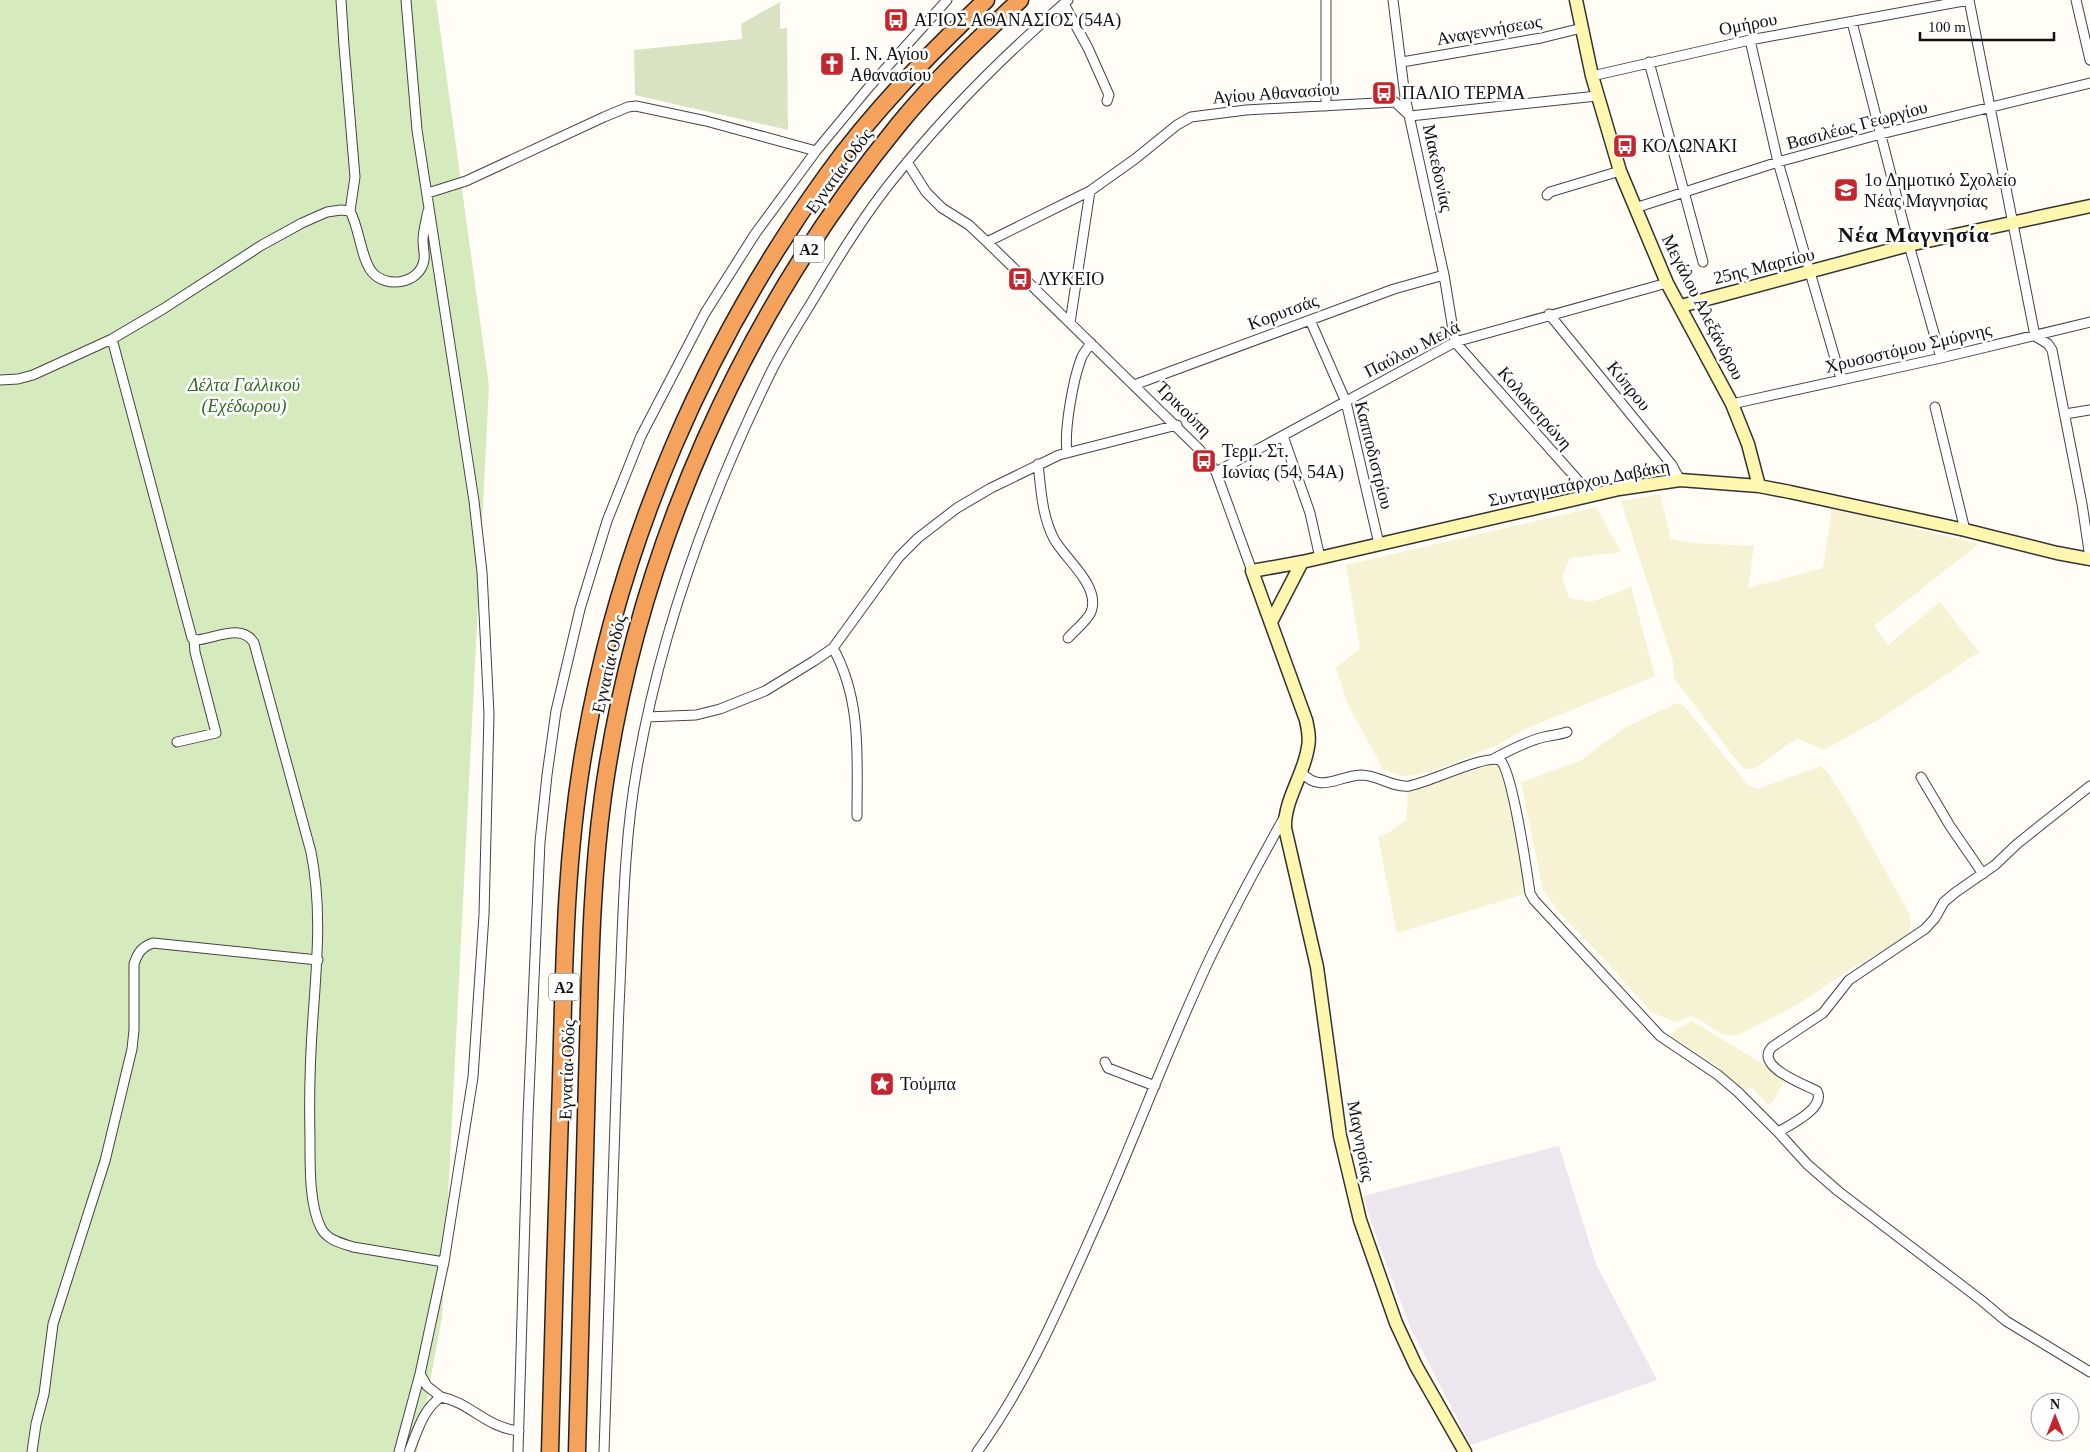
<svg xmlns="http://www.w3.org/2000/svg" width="2090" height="1452" viewBox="0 0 2090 1452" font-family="Georgia,serif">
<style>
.industrial{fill:#eee6ef}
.farmland{fill:#f6f3d4}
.green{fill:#d5ebbd}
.cemetery{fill:#d9e3c4}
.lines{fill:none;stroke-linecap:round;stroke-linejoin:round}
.street-casing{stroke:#444;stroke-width:11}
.secondary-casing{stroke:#333;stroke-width:15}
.highway-casing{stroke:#222;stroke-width:19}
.street{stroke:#fff;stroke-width:9}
.secondary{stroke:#fff6b0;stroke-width:12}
.highway{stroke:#f5a25d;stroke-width:16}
.labels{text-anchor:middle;stroke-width:5;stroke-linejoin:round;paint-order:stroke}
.shield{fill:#fff;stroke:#585858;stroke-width:1}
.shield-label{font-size:16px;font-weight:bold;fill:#111}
.poi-label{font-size:18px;fill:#111;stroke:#fff;text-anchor:start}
.street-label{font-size:18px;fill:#111;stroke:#fff}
.park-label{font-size:18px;font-style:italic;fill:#2f6b1f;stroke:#fff}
.district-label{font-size:22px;font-weight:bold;letter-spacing:1px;fill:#111;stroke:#fff}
</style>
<rect width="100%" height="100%" fill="#fffdf5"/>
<!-- industrial -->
<path class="industrial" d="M1559,1146L1596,1264L1657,1380L1471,1445L1411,1329L1377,1239L1363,1196Z"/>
<!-- farmland -->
<path class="farmland" d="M1660,494L1671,539L1692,543L1754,546L1748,588L1823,568L1832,508L1979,544L1874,626L1888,645L1940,602L1979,652L1883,717L1824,750L1797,738L1754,769H1745L1737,761L1674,678L1673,662L1621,501Z
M1596,507L1621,552L1570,558L1562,577L1569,598L1591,602L1631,587L1655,676L1525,729L1499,744L1441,768L1417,775L1401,776L1383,769L1348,705L1336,668L1360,648L1346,565Z
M1675,704H1681L1685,707L1747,784L1757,789L1821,766L1828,773L1848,804L1910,915L1911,926L1906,937L1854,967L1797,1005L1736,1036L1722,1034L1694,1017L1689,1016L1677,1022L1652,1013L1604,959L1557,910L1543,890L1525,803L1521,782L1580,761L1624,728Z
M1497,763L1505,774L1528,893L1397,933L1378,837L1388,833L1406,820L1408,791Z
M1692,1021L1763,1064L1782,1078L1784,1082L1772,1103L1768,1105L1753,1089L1750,1088L1745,1090L1713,1063L1671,1036L1677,1029Z"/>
<!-- green -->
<path class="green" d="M0,0H436L489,386L442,1317L417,1452H0Z"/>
<!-- cemetery -->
<path class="cemetery" d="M780,2V29L787,28L788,130L635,95L634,50L742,39L741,24Z"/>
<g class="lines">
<defs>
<path id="street" d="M341,0L344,46L355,177L350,211
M1393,0L1405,97L1444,275L1455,342L1591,495
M1969,0L2035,336L2048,344L2052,350L2082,504L2090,558
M2076,0L2090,60
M1064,4L1088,48L1109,95L1107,101
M1852,22L1909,245L1941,358
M1750,40L1778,162L1841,379
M1402,62L1541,38L1582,28
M1649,62L1703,262
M1592,76L1750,40L1969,0
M1326,106V0
M907,162L926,192L942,208L969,225L987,242L1200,450L1216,472L1252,571
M428,193L466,181L604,117L628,107L636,106L706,121L816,151
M1547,195L1550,192L1620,171
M1635,208L1778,162L1881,134L2090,83
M987,242L1090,191L1135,159L1177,125L1191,117L1246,110L1395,102L1410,116L1597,96
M1549,314L1672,465L1680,480
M1310,320L1346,402L1379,544
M1070,323L1090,191
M112,339L192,638L197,640C216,638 242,623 254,643L311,852C322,907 317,961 313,1017C310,1058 309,1098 310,1138C310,1164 309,1205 321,1228C327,1240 341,1243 353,1247L444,1262
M0,380L18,379L33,375L112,339L163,309L262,245L302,223L327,212L341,210L350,211C360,230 361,259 372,272C386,289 420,284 424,260C425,254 423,247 423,241C423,231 426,221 428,211
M1134,385L1394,289L1444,275
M1732,404L1941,358L2090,322
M1935,407L1965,530
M2065,414L2090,410
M1283,436L1310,513L1320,558
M1067,452C1064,430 1073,380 1081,359C1083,353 1088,348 1091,343
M1038,464C1041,490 1042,516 1054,539C1065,559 1101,586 1091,612C1087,621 1075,630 1068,638
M1216,472L1455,342L1667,283
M833,648C862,700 857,758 857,816
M647,717L696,715L720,709L765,691L814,661L833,648L899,557L918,538L957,508L991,488L1059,455L1177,425
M177,742L216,733L195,652L194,640
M1495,758C1510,750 1527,741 1544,737C1552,735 1559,735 1567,732
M1301,772C1321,794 1337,776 1361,775C1378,775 1393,788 1409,786C1431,782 1483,755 1500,760C1512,770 1527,872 1530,893L1534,900L1660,1036L1718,1075L1738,1092L1778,1132L1807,1164L1838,1191L1981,1300L2006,1321L2090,1372
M1921,777L1950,826L1983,874
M1105,1062L1108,1068L1155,1086
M1778,1132C1790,1125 1826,1108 1817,1091C1803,1084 1754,1066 1772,1047L1823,1013L1849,980L1925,929L1935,918L1944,902L1956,892L1995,865L2017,844L2090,786
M420,1374L427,1386L441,1397
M32,1452L36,1424L44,1394L53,1324L105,1161L132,1049L134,1030V964C138,952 142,947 153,943L318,960
M399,1452L420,1374L444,1262L473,1077L484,915L489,714L482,572L474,501L417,130L406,0
M409,1452C417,1432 423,1409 441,1397C471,1403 485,1427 519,1431
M518,1452L528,1116L540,842L547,775L556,711L580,609L607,521L641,436L705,313L755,234L816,151L869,87L947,0
M604,1452C608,1303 613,1155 619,1007C623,928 623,846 637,768C661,630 710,496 772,370C785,344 801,320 816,295C839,256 863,217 891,182C944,115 1004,55 1068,0
M977,1452C1028,1382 1061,1303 1096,1225C1136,1135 1170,1042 1212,954C1235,907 1259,862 1285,816"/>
<path id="secondary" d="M1576,0L1592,76L1620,171L1667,283L1732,404L1748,444L1759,486
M1681,306L1909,245L2090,206
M1271,622L1302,562
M1465,1452L1416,1366L1396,1323L1360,1220L1340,1136L1317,967L1285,828C1284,800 1304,775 1308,747C1310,738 1308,729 1306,720L1252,571L1302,562L1619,489L1680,480L1759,486L1790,492L1965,530L2057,553L2090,559"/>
<path id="highway" d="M550,1452C553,1328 557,1205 561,1081C564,968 565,855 585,744C621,538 705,344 827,175C873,111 929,54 986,0
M577,1452C580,1328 584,1204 587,1080C590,986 590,890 603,796C637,551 742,316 899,124C935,80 978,39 1020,0"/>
</defs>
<!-- street casing -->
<use href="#street" class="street-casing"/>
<!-- secondary casing -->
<use href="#secondary" class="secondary-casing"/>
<!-- highway casing -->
<use href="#highway" class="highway-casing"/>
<!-- street -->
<use href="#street" class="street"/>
<!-- secondary -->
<use href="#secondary" class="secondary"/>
<!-- highway -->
<use href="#highway" class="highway"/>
</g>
<!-- icons -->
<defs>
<symbol id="bus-square" viewBox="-11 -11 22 22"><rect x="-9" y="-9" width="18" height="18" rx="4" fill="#c4262e" stroke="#fff"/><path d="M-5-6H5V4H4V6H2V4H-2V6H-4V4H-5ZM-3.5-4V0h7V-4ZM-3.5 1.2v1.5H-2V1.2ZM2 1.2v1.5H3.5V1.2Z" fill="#fff"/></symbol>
<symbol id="church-square" viewBox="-11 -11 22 22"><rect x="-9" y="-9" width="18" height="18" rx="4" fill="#c4262e" stroke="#fff"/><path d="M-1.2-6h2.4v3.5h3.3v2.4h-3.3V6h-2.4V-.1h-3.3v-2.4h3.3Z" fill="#fff"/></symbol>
<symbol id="school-square" viewBox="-11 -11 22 22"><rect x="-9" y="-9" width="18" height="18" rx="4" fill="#c4262e" stroke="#fff"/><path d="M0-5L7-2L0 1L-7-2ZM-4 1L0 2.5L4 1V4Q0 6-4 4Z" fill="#fff"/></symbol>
<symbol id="sight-square" viewBox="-11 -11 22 22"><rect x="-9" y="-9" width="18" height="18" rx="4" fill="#c4262e" stroke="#fff"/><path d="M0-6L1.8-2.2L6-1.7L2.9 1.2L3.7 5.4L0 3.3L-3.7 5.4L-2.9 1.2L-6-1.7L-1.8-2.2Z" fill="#fff"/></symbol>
</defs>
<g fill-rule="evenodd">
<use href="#bus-square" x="882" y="6" width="28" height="28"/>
<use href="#church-square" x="818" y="50" width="28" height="28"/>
<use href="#bus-square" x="1370" y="79" width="28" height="28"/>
<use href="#bus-square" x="1611" y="132" width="28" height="28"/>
<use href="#school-square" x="1832" y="176" width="28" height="28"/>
<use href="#bus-square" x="1006" y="265" width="28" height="28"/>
<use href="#bus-square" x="1190" y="447" width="28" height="28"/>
<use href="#sight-square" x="868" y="1070" width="28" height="28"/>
</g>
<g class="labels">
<!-- shield labels -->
<g class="shield">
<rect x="794" y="235.5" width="30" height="27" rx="4"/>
<rect x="549" y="973.5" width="30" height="27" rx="4"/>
</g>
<g class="shield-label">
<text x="809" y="255">Α2</text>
<text x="564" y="993">Α2</text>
</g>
<!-- poi labels -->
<g class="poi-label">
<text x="914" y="26">ΑΓΙΟΣ ΑΘΑΝΑΣΙΟΣ (54Α)</text>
<text x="850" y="60">Ι. Ν. Αγίου<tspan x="850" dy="21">Αθανασίου</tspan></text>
<text x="1402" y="99">ΠΑΛΙΟ ΤΕΡΜΑ</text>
<text x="1642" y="152">ΚΟΛΩΝΑΚΙ</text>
<text x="1864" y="186">1ο Δημοτικό Σχολείο<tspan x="1864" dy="21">Νέας Μαγνησίας</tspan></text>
<text x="1038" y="285">ΛΥΚΕΙΟ</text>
<text x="1222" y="457">Τερμ. Στ.<tspan x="1222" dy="21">Ιωνίας (54, 54Α)</tspan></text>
<text x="900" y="1090">Τούμπα</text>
</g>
<!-- street labels -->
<g class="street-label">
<text transform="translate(1748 24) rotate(-11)" y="6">Ομήρου</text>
<text transform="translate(1489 30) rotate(-10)" y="6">Αναγεννήσεως</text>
<text transform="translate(1276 93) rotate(-4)" y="6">Αγίου Αθανασίου</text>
<text transform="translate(1857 125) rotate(-15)" y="6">Βασιλέως Γεωργίου</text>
<text transform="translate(1438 168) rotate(78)" y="6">Μακεδονίας</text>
<text transform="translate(839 171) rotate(-54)" y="6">Εγνατία Οδός</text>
<text transform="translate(1764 266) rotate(-14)" y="6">25ης Μαρτίου</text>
<text transform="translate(1703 307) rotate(63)" y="6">Μεγάλου Αλεξάνδρου</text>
<text transform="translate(1283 312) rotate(-20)" y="6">Κορυτσάς</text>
<text transform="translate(1908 348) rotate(-13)" y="6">Χρυσοστόμου Σμύρνης</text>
<text transform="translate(1412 349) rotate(-27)" y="6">Παύλου Μελά</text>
<text transform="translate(1629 386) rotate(51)" y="6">Κύπρου</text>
<text transform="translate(1535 408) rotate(49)" y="6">Κολοκοτρώνη</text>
<text transform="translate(1184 409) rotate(45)" y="6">Τρικούπη</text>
<text transform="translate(1374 455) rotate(76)" y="6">Καπποδιστρίου</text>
<text transform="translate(1579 483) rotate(-11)" y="6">Συνταγματάρχου Δαβάκη</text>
<text transform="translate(609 664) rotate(-77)" y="6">Εγνατία Οδός</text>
<text transform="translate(567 1070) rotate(-88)" y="6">Εγνατία Οδός</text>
<text transform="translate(1361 1141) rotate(79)" y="6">Μαγνησίας</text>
</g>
<!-- park labels -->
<g class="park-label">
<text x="244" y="391">Δέλτα Γαλλικού<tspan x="244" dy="21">(Εχέδωρου)</tspan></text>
</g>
<!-- district labels -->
<g class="district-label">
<text x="1914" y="242">Νέα Μαγνησία</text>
</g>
</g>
<!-- north arrow -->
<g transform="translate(2055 1417)"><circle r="24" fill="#ffffff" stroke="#a0a0a0"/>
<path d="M0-4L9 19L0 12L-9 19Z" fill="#c4262e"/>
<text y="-8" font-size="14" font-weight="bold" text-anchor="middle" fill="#111111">N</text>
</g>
<!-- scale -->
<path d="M1920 32v8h134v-8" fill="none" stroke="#111111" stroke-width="2.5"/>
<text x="1928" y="32" font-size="15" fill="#111111" stroke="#ffffff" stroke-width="4" paint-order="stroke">100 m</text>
</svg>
